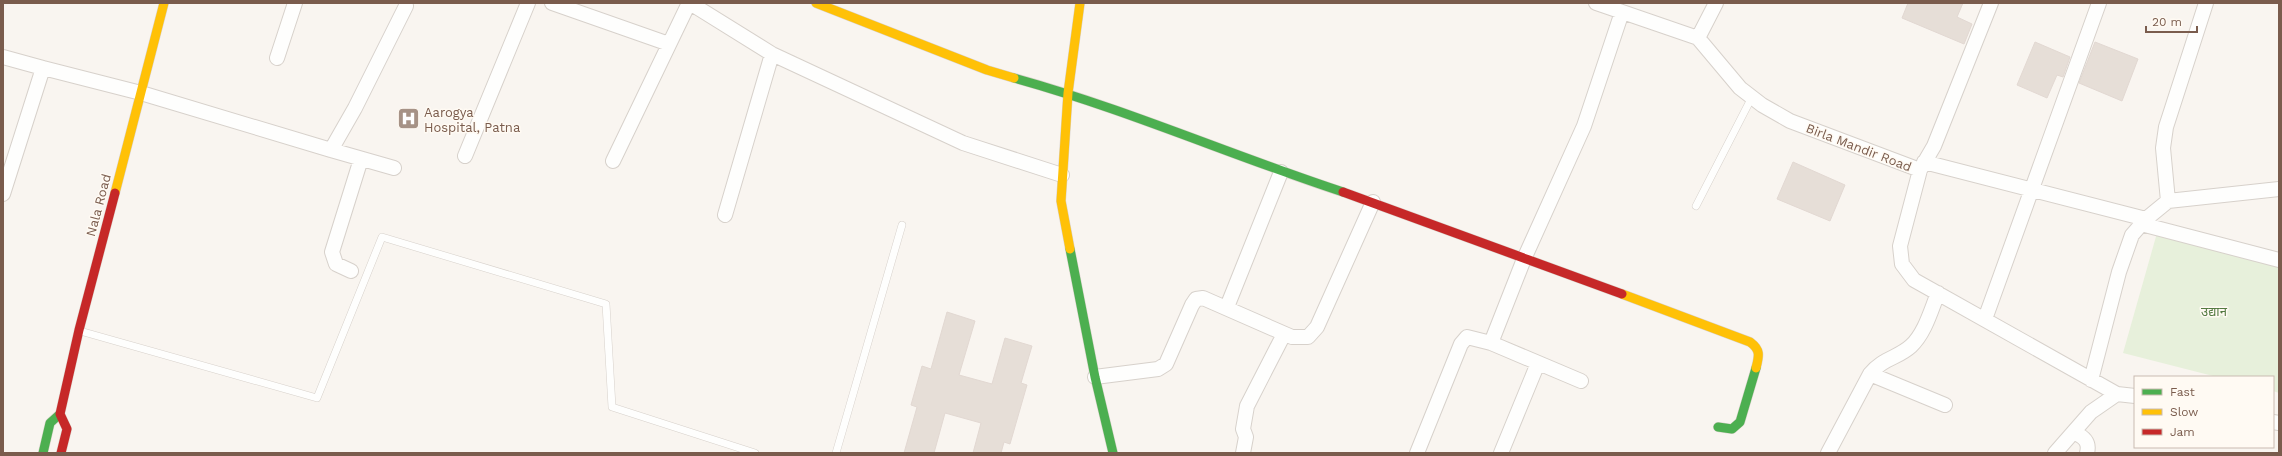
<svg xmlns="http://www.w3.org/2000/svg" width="2282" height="456" viewBox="0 0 2282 456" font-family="'Work Sans','Noto Sans Devanagari',sans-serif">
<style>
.green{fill:#e7f0db}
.building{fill:#e6ded7;stroke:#e2d8d2}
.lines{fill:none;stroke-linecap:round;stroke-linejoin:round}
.lane-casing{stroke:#d7d1cb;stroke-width:8}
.street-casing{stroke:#d7d1cb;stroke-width:16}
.fast-casing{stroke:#d9d2cb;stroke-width:10}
.slow-casing{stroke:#d9d2cb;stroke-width:10}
.jam-casing{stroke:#d9d2cb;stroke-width:10}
.lane{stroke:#fefefd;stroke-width:7}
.street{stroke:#fefefd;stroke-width:14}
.fast{stroke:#4caf50;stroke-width:9}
.slow{stroke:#ffc107;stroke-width:9}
.jam{stroke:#c62828;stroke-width:9}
.labels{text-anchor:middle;stroke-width:3;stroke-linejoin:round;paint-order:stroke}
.poi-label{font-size:13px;fill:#7a5c4d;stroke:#fffaf3;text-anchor:start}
.street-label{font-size:13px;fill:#7a5c4d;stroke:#fffaf3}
.park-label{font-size:13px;fill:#537a41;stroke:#fffaf3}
</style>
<rect width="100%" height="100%" fill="#f9f5f0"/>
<!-- green -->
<path class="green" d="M2157,233L2279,262V393L2273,391V377H2217L2123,353Z"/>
<!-- building -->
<path class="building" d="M1908,3H1963L1957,17L1972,24L1964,44L1902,18Z
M2035,42L2070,57L2063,77L2057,75L2047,98L2017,85Z
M2095,42L2138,59L2122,101L2079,83Z
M1793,162L1845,185L1830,221L1777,199Z
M947,312L975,321L959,375L992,384L1005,338L1032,346L1021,383L1027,385L1010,444L1004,442L1001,453H973L981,423L945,413L934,453H904L917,407L911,405L922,366L931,369Z"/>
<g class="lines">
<defs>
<path id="lane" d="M1696,206L1752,97
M80,331L317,398L382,237L606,304L612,407L755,453
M836,453L902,225"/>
<path id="street" d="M552,3L669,44
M690,3L772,54L963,143L1062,175
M1596,3L1698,38L1716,3
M1698,38L1740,88L1762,105L1790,121L1920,170L1900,246L1902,264L1914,280L2117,394
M3,57L43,68
M277,58L295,3
M331,150L394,168
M465,156L528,3
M613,161L689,3
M1924,162L2146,219
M1920,170L1934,146L1991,3
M3,194L43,68L141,93L331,150L355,108L406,6
M2168,201L2163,148L2166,127L2206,3
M725,215L772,54
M2141,224L2279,260
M351,271L336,264L332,252L361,159
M1227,307L1281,172
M1985,319L2099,3
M1491,343L1581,381
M1870,374L1945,405
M1095,377L1158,369L1166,364L1192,305L1196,299L1203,298L1292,337H1308L1317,327L1373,202
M2091,380L2119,272L2132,235L2146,219L2168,201L2279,189
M2273,422L2279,423
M2075,433C2084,437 2090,442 2087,453
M1243,453L1246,437L1243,429L1247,406L1284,334
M1417,453L1461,344L1467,337L1491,343L1524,259L1584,126L1622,12
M1501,453L1538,363
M1828,453L1870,374C1883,358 1898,358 1911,346C1925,333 1931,310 1938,293
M2055,453L2091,412L2117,394L2135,396"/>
<path id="fast" d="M1014,78C1126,109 1233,156 1343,192
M1070,249L1095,377L1113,453
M1718,427L1732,429L1740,422L1756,368
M43,453L50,423L60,414"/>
<path id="slow" d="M816,3L987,70L1014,78
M115,193L164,3
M1070,249L1061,201L1068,93L1080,3
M1622,294L1750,342C1761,350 1759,356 1756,368"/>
<path id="jam" d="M1343,192L1622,294
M60,414L79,330L115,193
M60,414L67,429L61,453"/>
</defs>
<!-- lane casing -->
<use href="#lane" class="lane-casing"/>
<!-- street casing -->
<use href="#street" class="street-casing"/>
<!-- fast casing -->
<use href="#fast" class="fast-casing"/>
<!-- slow casing -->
<use href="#slow" class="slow-casing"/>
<!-- jam casing -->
<use href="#jam" class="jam-casing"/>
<!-- lane -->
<use href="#lane" class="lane"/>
<!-- street -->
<use href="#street" class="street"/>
<!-- fast -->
<use href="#fast" class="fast"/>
<!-- slow -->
<use href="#slow" class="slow"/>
<!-- jam -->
<use href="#jam" class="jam"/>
</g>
<!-- icons -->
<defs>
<symbol id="hospital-square" viewBox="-11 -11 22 22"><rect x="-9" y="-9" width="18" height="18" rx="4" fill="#a69286" stroke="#fffaf3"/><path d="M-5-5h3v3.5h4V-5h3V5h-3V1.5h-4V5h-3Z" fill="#fff"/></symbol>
</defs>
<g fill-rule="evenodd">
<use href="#hospital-square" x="396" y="106" width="25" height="25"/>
</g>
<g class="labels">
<!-- poi labels -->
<g class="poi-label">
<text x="424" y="117">Aarogya<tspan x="424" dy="15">Hospital, Patna</tspan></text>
</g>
<!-- street labels -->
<g class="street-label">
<text transform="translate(1859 147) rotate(21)" y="5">Birla Mandir Road</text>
<text transform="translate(98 205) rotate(-75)" y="5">Nala Road</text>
</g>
<!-- park labels -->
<g class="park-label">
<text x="2214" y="316">उद्यान</text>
</g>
</g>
<!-- border -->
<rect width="2282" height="456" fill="none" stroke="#7a5c4d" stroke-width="8"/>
<!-- legend -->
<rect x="2134" y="376" width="140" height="72" fill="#fffaf3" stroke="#cabbb1"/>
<rect x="2142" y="389" width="20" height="6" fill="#4caf50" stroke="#cabbb1"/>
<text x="2170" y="396" font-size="12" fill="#7a5c4d">Fast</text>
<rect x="2142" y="409" width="20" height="6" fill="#ffc107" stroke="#cabbb1"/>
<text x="2170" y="416" font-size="12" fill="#7a5c4d">Slow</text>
<rect x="2142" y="429" width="20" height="6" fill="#c62828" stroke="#cabbb1"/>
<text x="2170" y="436" font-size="12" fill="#7a5c4d">Jam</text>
<!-- scale -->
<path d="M2146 26v6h51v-6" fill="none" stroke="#7a5c4d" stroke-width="2"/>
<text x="2152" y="26" font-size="12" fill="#7a5c4d" stroke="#fffaf3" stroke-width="3" paint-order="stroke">20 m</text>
</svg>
